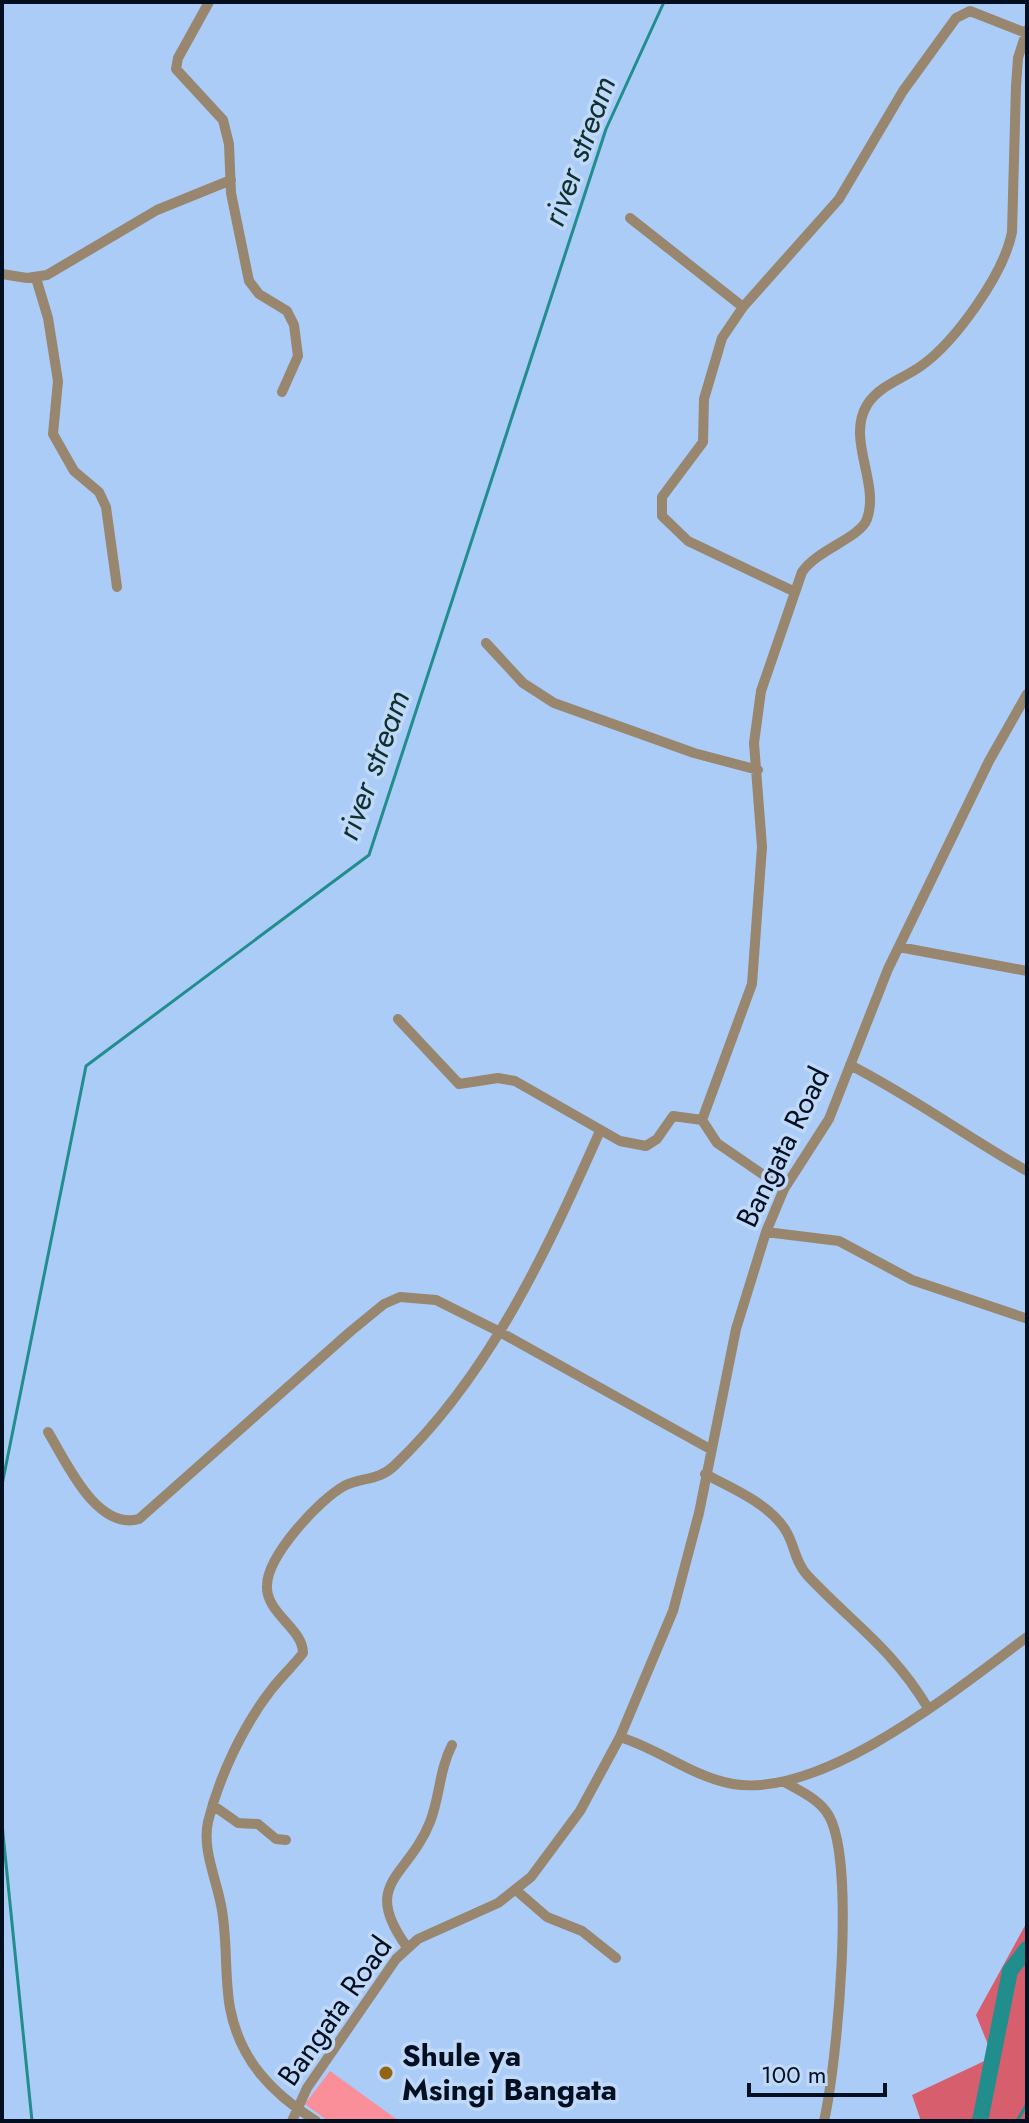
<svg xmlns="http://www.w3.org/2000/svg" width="1029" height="2123" viewBox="0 0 1029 2123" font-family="Jost,sans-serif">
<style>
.green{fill:#fa8f99}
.forest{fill:#d75e6d}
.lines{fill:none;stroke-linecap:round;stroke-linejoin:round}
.stream{stroke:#218d8d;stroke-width:3}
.river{stroke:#218d8d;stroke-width:16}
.minor{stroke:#98866f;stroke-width:10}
.poi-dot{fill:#936411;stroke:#c0d9f9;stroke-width:3}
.labels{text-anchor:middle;stroke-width:7;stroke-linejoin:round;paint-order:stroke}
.street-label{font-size:30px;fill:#020f21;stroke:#c0d9f9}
.poi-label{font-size:30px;font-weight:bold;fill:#020f21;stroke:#c0d9f9;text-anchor:start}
.water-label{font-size:32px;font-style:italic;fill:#10302f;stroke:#c0d9f9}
</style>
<rect width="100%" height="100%" fill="#abccf7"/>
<!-- green -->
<path class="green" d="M330,2071L399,2121H328L305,2104Z"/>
<!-- forest -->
<path class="forest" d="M1027,1922V2121H921L912,2095L993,2057L976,2015Z"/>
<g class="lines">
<!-- stream -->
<path class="stream" d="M2,1485L86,1066L369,855L606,129L664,2
M2,1824L32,2121
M1017,2121L1027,2104"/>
<!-- river -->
<path class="river" d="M980,2121L1010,1971L1027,1949"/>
<!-- minor -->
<path class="minor" d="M209,2L178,58L176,69L223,120L229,144L231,193L249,281L259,294L287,311L294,325L298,356L282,392
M630,218L743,307
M2,274L27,278L47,275L157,210L231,180
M36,278L48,318L58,381L53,434L74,471L99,492L106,507L117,587
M793,591L688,541L662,516V497L703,442L704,399L722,338L743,307L839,199L903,91L956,18L970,11L1026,33
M486,643L523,683L554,703L694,753L758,770
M899,947L1027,971
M398,1019L459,1084L498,1078L515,1081L620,1141L646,1146L657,1139L673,1116L702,1120
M850,1065C911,1096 967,1137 1027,1171
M784,1189L717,1143L702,1120L752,984L762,847L754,743L761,691L802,572C818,549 860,538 867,519C880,483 846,439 867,405C878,386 903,379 921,366C955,342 1004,274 1012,232L1016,86L1018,58L1027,30
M766,1232L839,1241L912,1280L1025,1318
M48,1432C66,1461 96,1531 139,1519L351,1331L384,1304L400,1297L436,1300L498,1331L710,1449
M705,1474C732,1488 770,1504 786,1531C795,1546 795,1562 807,1575C853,1624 892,1648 928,1708
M620,1737C659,1749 693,1777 733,1784C823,1799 957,1689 1027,1637
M786,1783C802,1792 820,1800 829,1816C856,1864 837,2064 824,2121
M214,1806L238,1823L258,1824L276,1839L286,1840
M517,1891L547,1917L582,1931L616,1958
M407,1947C360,1882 408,1878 430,1822C440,1797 439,1770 452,1745
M292,2121L307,2088L396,1959L418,1939L498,1903L531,1877L580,1811L620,1737L673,1611L699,1513L736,1329L766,1232L784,1189L829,1119L888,969L989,761L1027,694
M316,2121C273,2094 240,2061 230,2008C224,1974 228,1939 221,1905C216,1878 202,1849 208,1822C219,1777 243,1726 271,1690C281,1677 293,1666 303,1653C303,1628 265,1613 267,1585C268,1555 319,1500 344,1486C362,1477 378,1481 394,1466C490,1375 547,1250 600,1131"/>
</g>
<!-- markers -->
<circle class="poi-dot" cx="386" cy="2073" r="8"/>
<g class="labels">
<!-- street labels -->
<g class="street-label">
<text transform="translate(783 1147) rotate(-64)" y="10">Bangata Road</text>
<text transform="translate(335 2011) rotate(-55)" y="10">Bangata Road</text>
</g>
<!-- poi labels -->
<g class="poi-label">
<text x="402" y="2066">Shule ya<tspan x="402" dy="34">Msingi Bangata</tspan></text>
</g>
<!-- water labels -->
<g class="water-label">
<text transform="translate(579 151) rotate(-70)" y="11">river stream</text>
<text transform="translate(373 765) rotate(-70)" y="11">river stream</text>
</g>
</g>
<!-- border -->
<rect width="1029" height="2123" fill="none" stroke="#020f21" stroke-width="8"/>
<!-- scale -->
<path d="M749 2083v12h136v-12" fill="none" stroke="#020f21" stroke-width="4"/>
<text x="761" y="2083" font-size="24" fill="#020f21" stroke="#c0d9f9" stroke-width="6" paint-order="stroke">100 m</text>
</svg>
